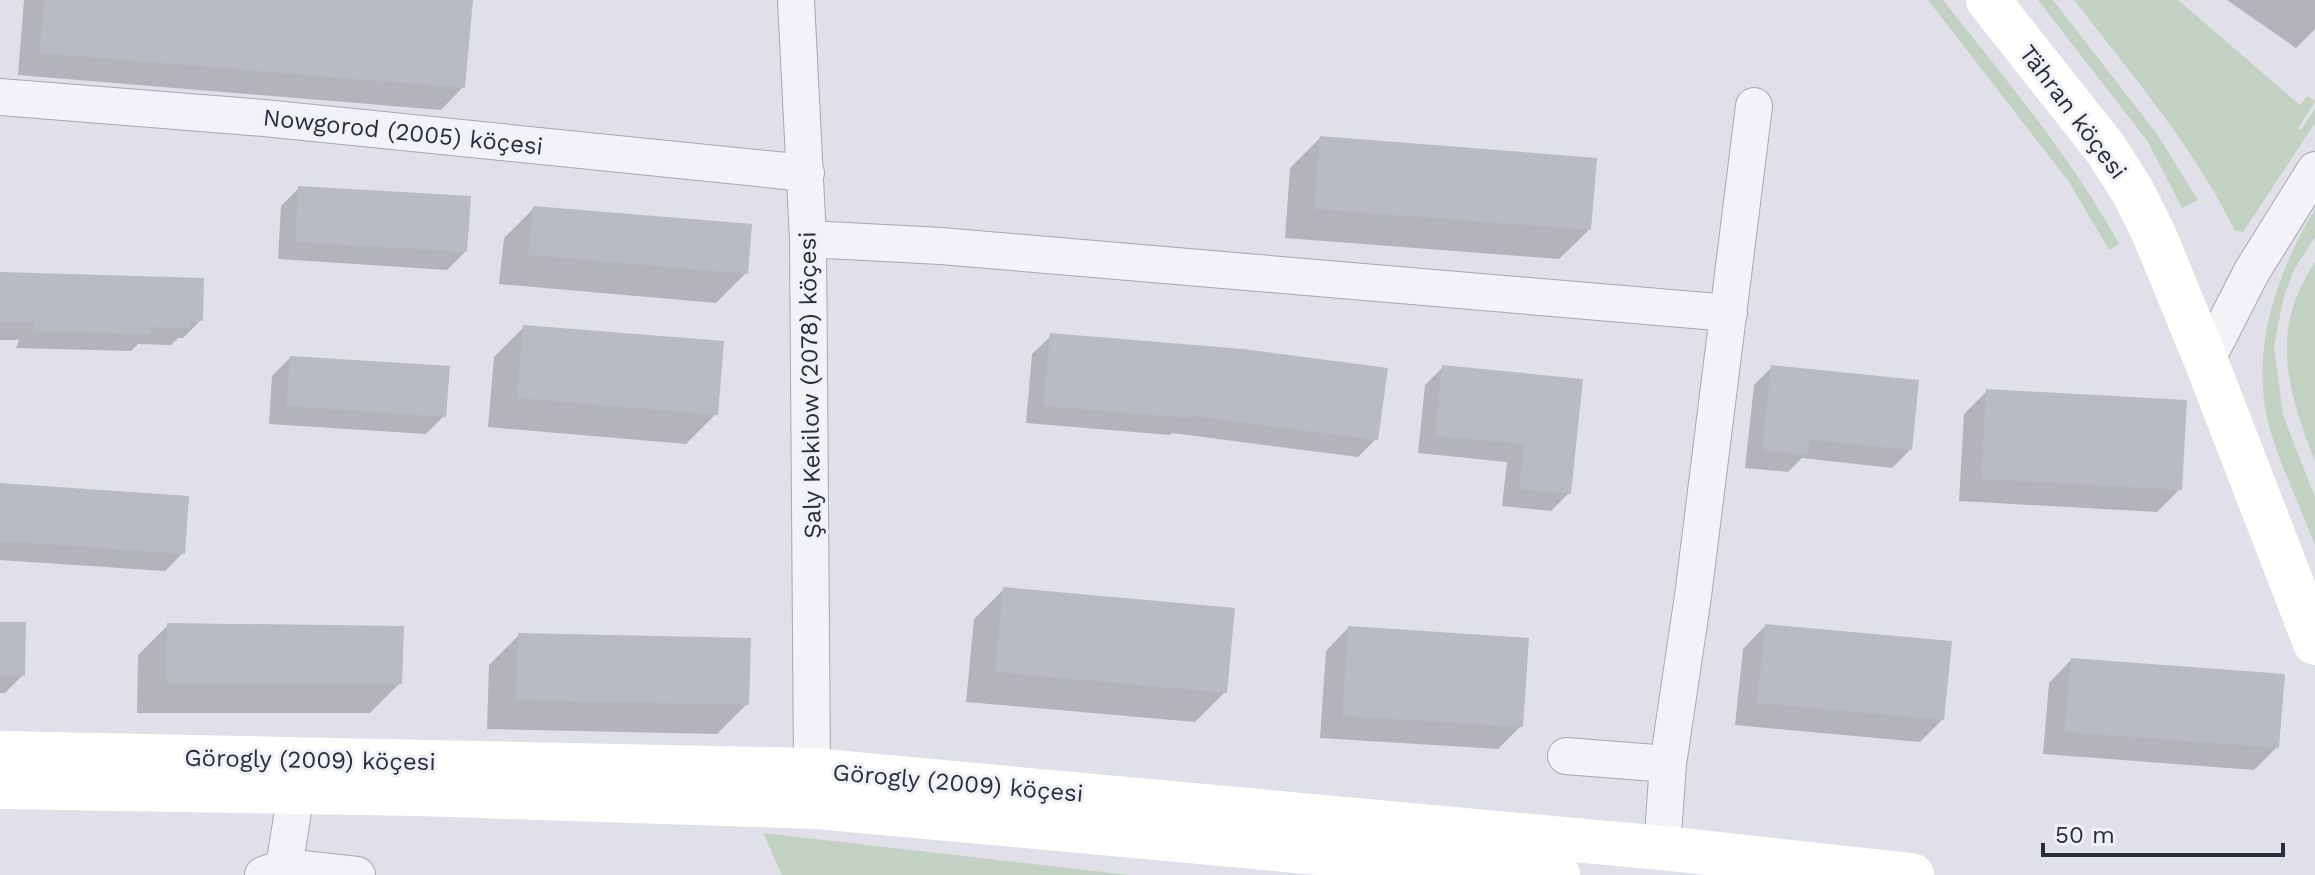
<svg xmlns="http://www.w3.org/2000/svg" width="2315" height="875" viewBox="0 0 2315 875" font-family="'Work Sans',sans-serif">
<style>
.green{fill:#c3d1c2}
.shadow{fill:#0003}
.building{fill:#b8bac4}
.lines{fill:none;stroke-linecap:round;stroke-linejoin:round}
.street-casing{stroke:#a6a7b2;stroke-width:38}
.street{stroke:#f2f3f6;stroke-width:36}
.secondary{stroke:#fff;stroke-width:44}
.labels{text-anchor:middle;stroke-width:6;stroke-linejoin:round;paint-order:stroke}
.street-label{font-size:24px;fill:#2a2d3e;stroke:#eff1f5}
</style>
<rect width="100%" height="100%" fill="#e0e1e8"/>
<!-- green -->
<path class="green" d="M1928,0H1943C2005,79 2071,156 2119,244L2109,250L2069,182Z
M2038,0H2053L2157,134L2198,200L2182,208L2148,142Z
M2074,0H2178L2300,105L2307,96L2315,101L2298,129L2301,130L2315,109V123L2243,232L2235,231C2194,147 2131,74 2074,0Z
M2315,209V237L2294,270L2284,296L2274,346L2283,415L2315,497V545C2300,506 2274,453 2266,413C2253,340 2278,271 2315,209Z
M2315,262V461C2287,389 2269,331 2315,262Z
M763,833L1129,875H782Z"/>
<!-- shadow -->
<path class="shadow" d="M24,0H471L463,87L441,110L18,75Z
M2227,0H2315V29L2296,48Z
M1320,138L1589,230L1559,259L1285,238L1290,168Z
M299,188L465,252L447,270L278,259L281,206Z
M534,208L746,273L716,303L499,284L504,238Z
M0,274L201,320L183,338H178L171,345L138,344L131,351L16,348L19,340H0Z
M524,327L716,414L686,444L488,427L494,357Z
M1051,336L1376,439L1358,457L1172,433L1170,435L1026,423L1032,354Z
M290,358L444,416L426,434L269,424L272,376Z
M1443,367L1581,381L1569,493L1551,511L1502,506L1507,462L1418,453L1425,385Z
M1772,367L1910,450L1892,468L1802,458L1788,472L1745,468L1754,385Z
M1987,391L2180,489L2157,512L1959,501L1964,414Z
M0,485L183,553L165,571L0,560Z
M1004,589L1225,692L1195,722L966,702L974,619Z
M0,624L23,675L5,693H0Z
M168,625L400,683L370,713H137L138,655Z
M1765,626L1943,719L1920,742L1735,725L1743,649Z
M1348,628L1521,726L1498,749L1320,738L1326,651Z
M519,635L747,704L717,734L487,729L489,665Z
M2071,660L2277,747L2254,770L2043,754L2049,683Z"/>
<!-- building -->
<path class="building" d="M44,0H473L465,88L39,53Z
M1320,136L1597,158L1591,230L1314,209Z
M298,186L471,196L467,252L295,242Z
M533,206L752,224L748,274L528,255Z
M0,272L204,278L203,321H191V328L151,327V334L33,331L35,323L0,322Z
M523,325L724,341L718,415L517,398Z
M1050,333L1243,349L1388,368L1378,440L1190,416V418L1043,406Z
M290,356L450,366L446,417L286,406Z
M1442,365L1583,379L1571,494L1519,489L1524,444L1435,436Z
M1771,365L1919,380L1912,450L1810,440L1808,455L1762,450Z
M1986,389L2187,400L2182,490L1981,479Z
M0,483L189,496L185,554L0,541Z
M1003,587L1235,608L1227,693L995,672Z
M0,622H26L25,676H0Z
M167,623L404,626L402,684H167Z
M1765,624L1952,641L1944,720L1757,703Z
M1348,626L1529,638L1523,727L1342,716Z
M518,633L751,638L749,705L516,700Z
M2071,658L2285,674L2279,748L2064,732Z"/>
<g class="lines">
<defs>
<path id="street" d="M796,0L808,239L812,770
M0,97L264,118L806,173
M808,239L941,246L1729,313
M2206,361L2252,271L2315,170
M1566,756L1668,764
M1662,848L1668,764L1693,596L1754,106
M284,867L357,875
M263,875L284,867L296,793"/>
</defs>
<!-- street casing -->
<use href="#street" class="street-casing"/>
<!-- street -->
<use href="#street" class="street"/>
<!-- secondary -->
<path class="secondary" d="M1988,0L2105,148L2133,192L2154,234L2206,361L2315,643
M0,753L812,770L1662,848L1912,875
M0,787L419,794L817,807L1558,875"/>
</g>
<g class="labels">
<!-- street labels -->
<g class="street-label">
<text transform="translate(2073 112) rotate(53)" y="8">Tähran köçesi</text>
<text transform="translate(403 132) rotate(6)" y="8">Nowgorod (2005) köçesi</text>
<text transform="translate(810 385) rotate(-91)" y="8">Şaly Kekilow (2078) köçesi</text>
<text transform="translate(310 760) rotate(1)" y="8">Görogly (2009) köçesi</text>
<text transform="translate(958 783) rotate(5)" y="8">Görogly (2009) köçesi</text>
</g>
</g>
<!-- scale -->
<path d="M2043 843v12h240v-12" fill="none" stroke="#2a2d3e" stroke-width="4"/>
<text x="2055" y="843" font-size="24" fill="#2a2d3e" stroke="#eff1f5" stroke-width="6" paint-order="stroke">50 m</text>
</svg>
